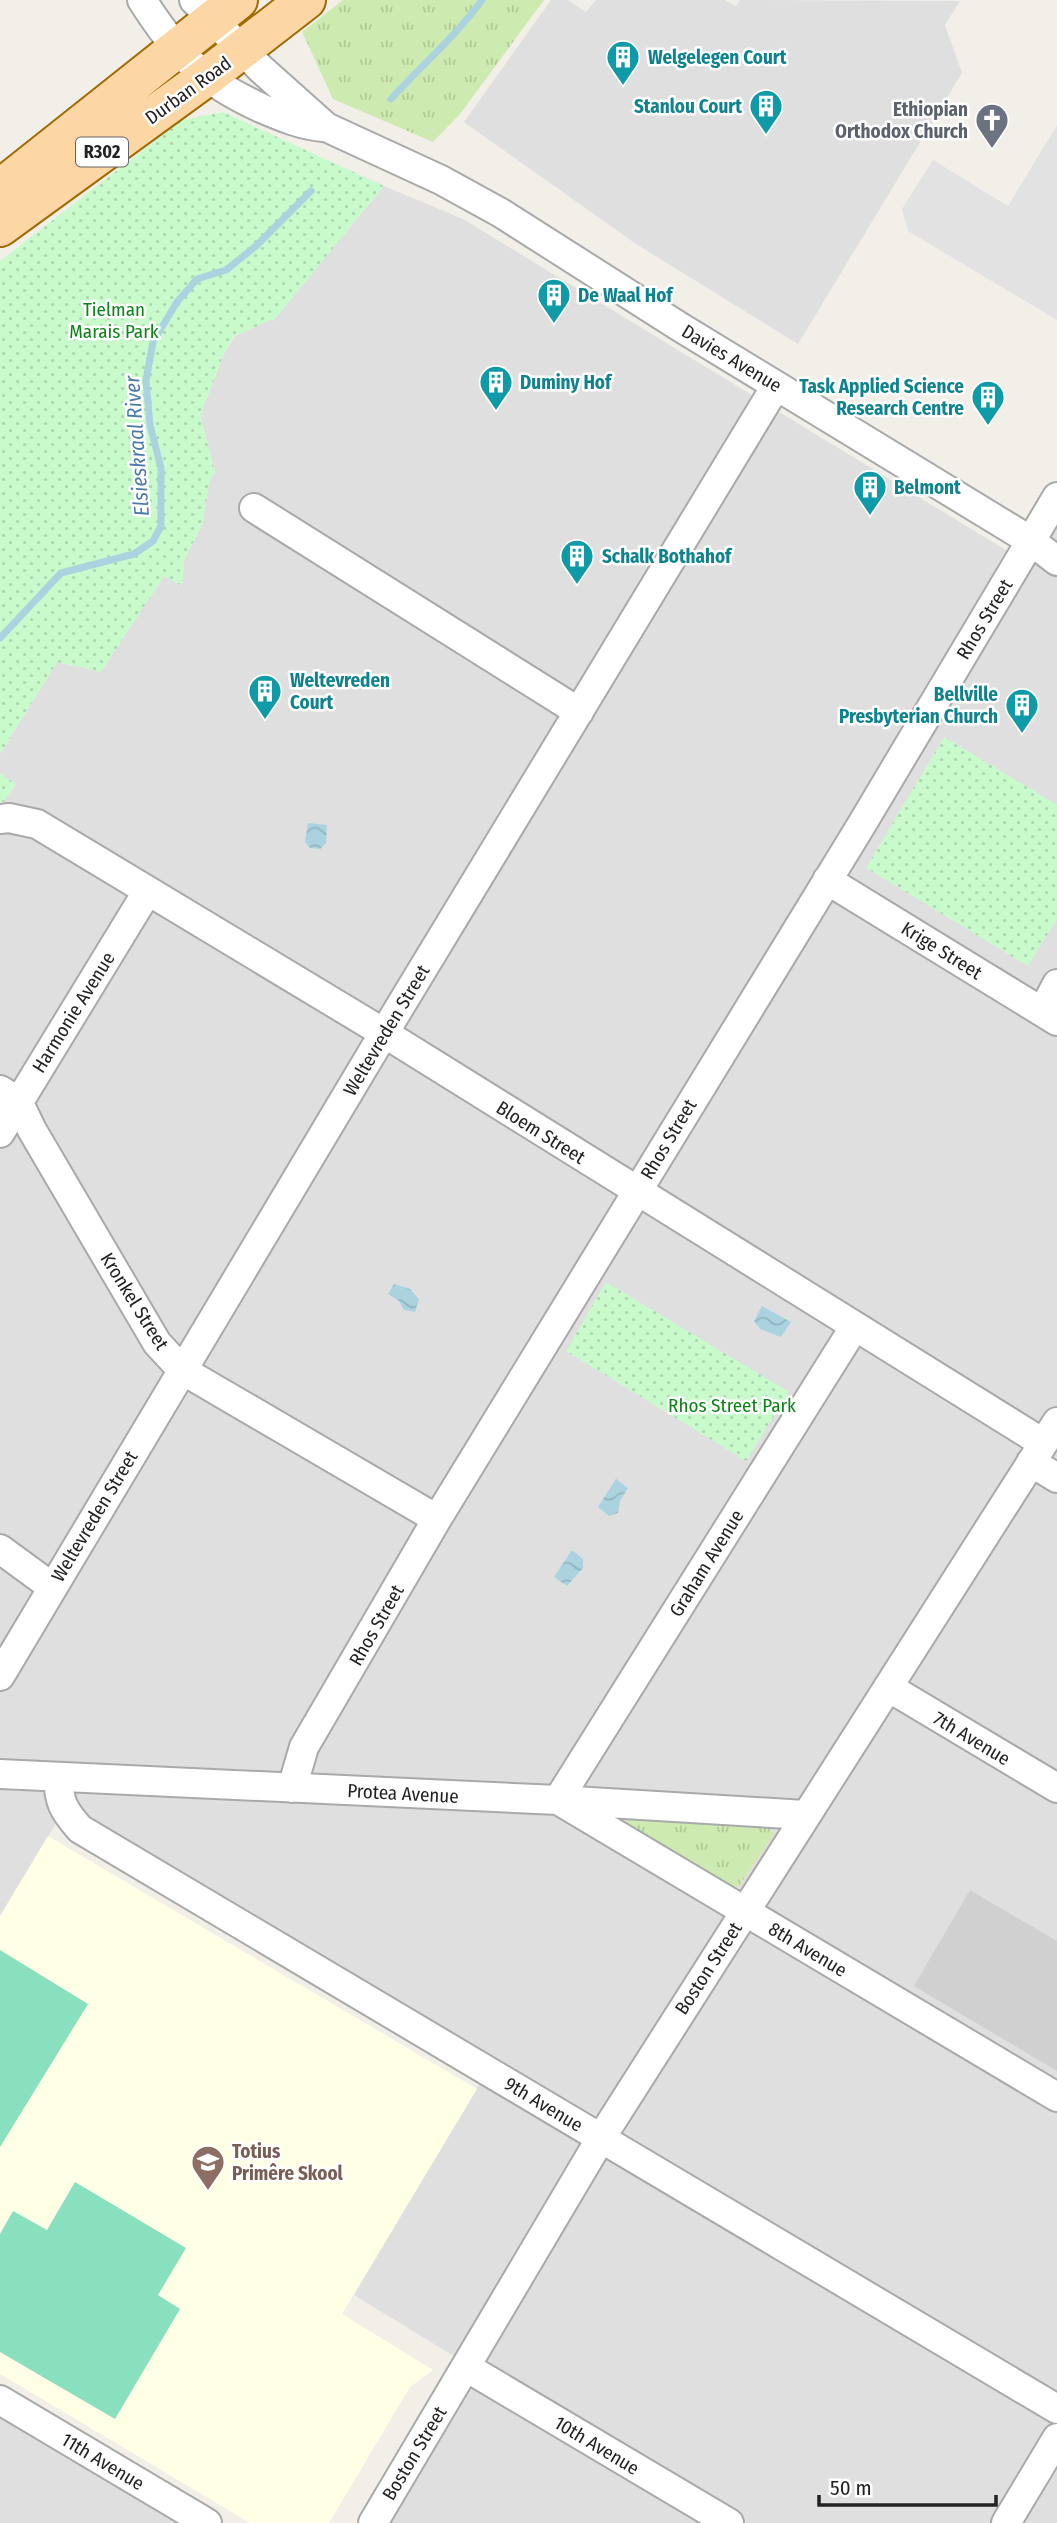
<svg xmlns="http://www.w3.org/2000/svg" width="1057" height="2523" viewBox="0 0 1057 2523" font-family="'Fira Sans Condensed',sans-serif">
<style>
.residential{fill:#e0dfdf}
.education{fill:#ffffe5}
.religious{fill:#d0d0d0}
.grass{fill:url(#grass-tufts)}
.park{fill:url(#park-dots)}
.pitch{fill:#88e0be}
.parking{fill:#e2e2e2}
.water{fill:url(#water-waves)}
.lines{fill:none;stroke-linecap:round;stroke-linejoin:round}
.stream{stroke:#aad3df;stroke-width:7}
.minor-casing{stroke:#a9a9a9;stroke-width:32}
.primary-casing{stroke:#a06b00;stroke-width:42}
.minor{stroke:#fff;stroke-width:28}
.primary{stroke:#fcd6a4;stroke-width:38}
.labels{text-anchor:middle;stroke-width:5;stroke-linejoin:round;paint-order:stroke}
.shield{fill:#fff;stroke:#646464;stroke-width:2}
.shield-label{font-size:18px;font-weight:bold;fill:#222}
.culture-label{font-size:19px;font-weight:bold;fill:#0d838f;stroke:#fff;text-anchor:start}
.street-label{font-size:19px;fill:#222;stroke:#fff}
.worship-label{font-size:19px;font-weight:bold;fill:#5b616d;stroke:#fff;text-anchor:end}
.park-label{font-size:19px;fill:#0c8416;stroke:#fff}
.education-label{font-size:19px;font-weight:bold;fill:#785e54;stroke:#fff;text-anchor:start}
.water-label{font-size:21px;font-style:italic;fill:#4a7aab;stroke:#fff}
</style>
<defs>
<pattern id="grass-tufts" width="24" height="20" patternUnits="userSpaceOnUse" patternTransform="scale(1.75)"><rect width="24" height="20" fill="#cdebb0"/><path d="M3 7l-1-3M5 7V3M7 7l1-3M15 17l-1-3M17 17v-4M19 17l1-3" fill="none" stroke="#b0c997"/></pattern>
<pattern id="park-dots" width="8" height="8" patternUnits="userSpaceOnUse" patternTransform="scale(1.75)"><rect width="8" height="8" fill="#c8facc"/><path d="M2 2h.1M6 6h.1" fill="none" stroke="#acd6af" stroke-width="1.8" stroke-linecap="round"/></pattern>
<pattern id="water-waves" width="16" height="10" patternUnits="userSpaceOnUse" patternTransform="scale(1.75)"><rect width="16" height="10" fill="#aad3df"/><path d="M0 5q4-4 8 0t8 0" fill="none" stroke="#92b5bf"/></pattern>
</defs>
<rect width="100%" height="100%" fill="#f2efe9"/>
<!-- residential -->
<path class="residential" d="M551,0H568L586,12L596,0H725L736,6L740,0L960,1L945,25L962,73L798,344L636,244L464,122Z
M384,186L463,219L1022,560L1057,501V2523H371L465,2363L354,2295L486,2072L62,1813L0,1916V816L7,815L4,802L15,784L0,774V754L57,662L101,671L164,576L182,586L184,561L203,522L209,482L215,472L200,416L223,356L234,337L270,319L273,321Z
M0,2397L211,2523H0Z"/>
<!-- education -->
<path class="education" d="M48,1836L477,2089L342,2314L433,2370L410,2387L329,2523H250L0,2374V1916Z"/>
<!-- religious -->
<path class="religious" d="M970,1890L1057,1941V2071L914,1986Z"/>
<!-- grass -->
<path class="grass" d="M343,0H544L460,114L433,142L333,99L302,32Z
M631,1817L766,1827L770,1828L774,1834L739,1886L730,1887L626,1825L625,1821Z"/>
<!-- park -->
<path class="park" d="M223,112L384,186L273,321L270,320L233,337L223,356L200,416L215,472L209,482L203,522L184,561L182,586L164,576L101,672L57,662L0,754V261L182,120Z
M944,737L1057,805V919L1028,966L866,868Z
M0,774L16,784L4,802H0Z
M606,1282L789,1392L746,1461L566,1351Z"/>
<!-- pitch -->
<path class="pitch" d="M0,1950L88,2004L0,2147Z
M75,2182L186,2248L158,2295L180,2309L115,2419L0,2352V2234L13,2211L47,2230Z"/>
<!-- parking -->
<path class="parking" d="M1057,125V320L908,231L902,209L933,160L1008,206Z"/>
<!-- water -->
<path class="water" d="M308,823L327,825L326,843L320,849L310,848L305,842Z
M394,1284L410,1289L419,1299L415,1312L404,1310L399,1301L388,1294Z
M762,1306L791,1322L781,1337L760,1329L754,1321Z
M616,1479L628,1488L620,1501L618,1513L609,1516L598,1507Z
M572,1550L583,1559V1568L567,1586L554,1577Z"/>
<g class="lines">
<!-- stream -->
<path class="stream" d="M391,99C421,66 456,36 482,0
M0,638L61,573L134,554L153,541L161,526V468L150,425L146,380L153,342L177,302L197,279L226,270L256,246L311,191"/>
<defs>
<path id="minor" d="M142,0C177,55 202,81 261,108C282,117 301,125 323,127
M194,0L261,69L326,127L441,180L501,213L680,327L1031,541L1057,561
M254,508L579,712
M0,819L9,818L37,824L384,1033L1043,1443
M827,880L1057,1021
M1042,1012L1057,984
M0,1090L18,1101L32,1130L157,1343L182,1370L437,1519
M0,1133L147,892
M855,1326L558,1800L1057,2097
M1031,1462L1057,1478
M0,1549L52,1587
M0,1676L384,1033L776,386
M888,1687L1057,1788
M0,1774L558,1800L805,1815
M58,1777C59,1802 63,1810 80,1829L1057,2409
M292,1788L304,1747L437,1519L862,824L1057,497
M466,2367L729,2523
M0,2400L207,2523
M373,2523L601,2138L1057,1422
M1006,2523L1057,2438"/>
<path id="primary" d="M0,189L238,0
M0,227L205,78L306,0"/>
</defs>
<!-- minor casing -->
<use href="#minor" class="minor-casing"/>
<!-- primary casing -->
<use href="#primary" class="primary-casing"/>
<!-- minor -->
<use href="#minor" class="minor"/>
<!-- primary -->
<use href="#primary" class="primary"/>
</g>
<!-- icons -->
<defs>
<symbol id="building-pin" viewBox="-11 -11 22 30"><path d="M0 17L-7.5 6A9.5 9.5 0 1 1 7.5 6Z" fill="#0f9aa8" stroke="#fff"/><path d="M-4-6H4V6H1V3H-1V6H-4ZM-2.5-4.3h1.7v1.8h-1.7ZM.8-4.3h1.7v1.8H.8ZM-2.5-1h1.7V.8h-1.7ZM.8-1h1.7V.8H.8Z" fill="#fff"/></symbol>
<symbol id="church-pin" viewBox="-11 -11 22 30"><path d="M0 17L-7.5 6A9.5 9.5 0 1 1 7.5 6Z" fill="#6b7280" stroke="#fff"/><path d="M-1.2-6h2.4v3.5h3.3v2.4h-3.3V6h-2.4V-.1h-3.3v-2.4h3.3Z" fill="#fff"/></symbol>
<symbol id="school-pin" viewBox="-11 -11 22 30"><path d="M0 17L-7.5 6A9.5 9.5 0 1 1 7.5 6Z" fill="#8d6e63" stroke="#fff"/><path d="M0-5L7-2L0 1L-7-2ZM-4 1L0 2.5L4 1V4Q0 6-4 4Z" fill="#fff"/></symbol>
</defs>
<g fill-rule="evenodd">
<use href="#building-pin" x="604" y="38" width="38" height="52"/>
<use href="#building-pin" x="747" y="87" width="38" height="52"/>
<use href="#church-pin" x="973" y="101" width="38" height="52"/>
<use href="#building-pin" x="535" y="276" width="38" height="52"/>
<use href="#building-pin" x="477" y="363" width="38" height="52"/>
<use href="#building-pin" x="969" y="378" width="38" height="52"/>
<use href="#building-pin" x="851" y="468" width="38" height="52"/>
<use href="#building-pin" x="558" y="537" width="38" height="52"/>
<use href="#building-pin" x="246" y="672" width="38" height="52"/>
<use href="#building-pin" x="1003" y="686" width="38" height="52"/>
<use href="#school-pin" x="189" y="2143" width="38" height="52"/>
</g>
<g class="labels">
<!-- shield labels -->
<rect class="shield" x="76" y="137.5" width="52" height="29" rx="5"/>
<g class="shield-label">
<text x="102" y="158">R302</text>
</g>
<!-- culture labels -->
<g class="culture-label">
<text x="648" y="64">Welgelegen Court</text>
<text x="742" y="113" text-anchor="end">Stanlou Court</text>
<text x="578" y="302">De Waal Hof</text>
<text x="520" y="389">Duminy Hof</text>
<text x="964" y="393" text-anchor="end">Task Applied Science<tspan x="964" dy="22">Research Centre</tspan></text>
<text x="894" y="494">Belmont</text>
<text x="602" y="563">Schalk Bothahof</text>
<text x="290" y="687">Weltevreden<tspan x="290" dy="22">Court</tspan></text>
<text x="998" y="701" text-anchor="end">Bellville<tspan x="998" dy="22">Presbyterian Church</tspan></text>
</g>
<!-- street labels -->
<g class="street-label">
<text transform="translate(188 90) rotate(-36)" y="7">Durban Road</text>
<text transform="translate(732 358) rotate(31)" y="7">Davies Avenue</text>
<text transform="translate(984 619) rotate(-59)" y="7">Rhos Street</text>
<text transform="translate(942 950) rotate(32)" y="7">Krige Street</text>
<text transform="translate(73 1012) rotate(-58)" y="7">Harmonie Avenue</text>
<text transform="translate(386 1030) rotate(-59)" y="7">Weltevreden Street</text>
<text transform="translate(541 1132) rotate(32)" y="7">Bloem Street</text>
<text transform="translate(668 1139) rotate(-59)" y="7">Rhos Street</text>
<text transform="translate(135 1301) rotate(58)" y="7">Kronkel Street</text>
<text transform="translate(94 1516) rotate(-59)" y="7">Weltevreden Street</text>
<text transform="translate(706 1563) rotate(-58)" y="7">Graham Avenue</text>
<text transform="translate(376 1625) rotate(-60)" y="7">Rhos Street</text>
<text transform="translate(972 1738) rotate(31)" y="7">7th Avenue</text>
<text transform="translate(403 1793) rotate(3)" y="7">Protea Avenue</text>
<text transform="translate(808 1949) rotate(31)" y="7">8th Avenue</text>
<text transform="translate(708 1968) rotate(-57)" y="7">Boston Street</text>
<text transform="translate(544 2104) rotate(31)" y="7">9th Avenue</text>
<text transform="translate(597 2445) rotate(31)" y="7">10th Avenue</text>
<text transform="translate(414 2453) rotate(-59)" y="7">Boston Street</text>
<text transform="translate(103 2461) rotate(31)" y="7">11th Avenue</text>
</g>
<!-- worship labels -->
<g class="worship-label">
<text x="968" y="116">Ethiopian<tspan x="968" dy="22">Orthodox Church</tspan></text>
</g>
<!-- park labels -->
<g class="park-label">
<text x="114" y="316">Tielman<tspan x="114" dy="22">Marais Park</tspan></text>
<text x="732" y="1412">Rhos Street Park</text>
</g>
<!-- education labels -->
<g class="education-label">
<text x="232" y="2158">Totius<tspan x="232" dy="22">Primêre Skool</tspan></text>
</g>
<!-- water labels -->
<g class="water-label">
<text transform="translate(137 446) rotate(-94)" y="7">Elsieskraal River</text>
</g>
</g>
<!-- scale -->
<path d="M819 2495v10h177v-10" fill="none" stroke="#222222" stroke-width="3.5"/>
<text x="830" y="2495" font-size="21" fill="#222222" stroke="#ffffff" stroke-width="5" paint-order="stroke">50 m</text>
</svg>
